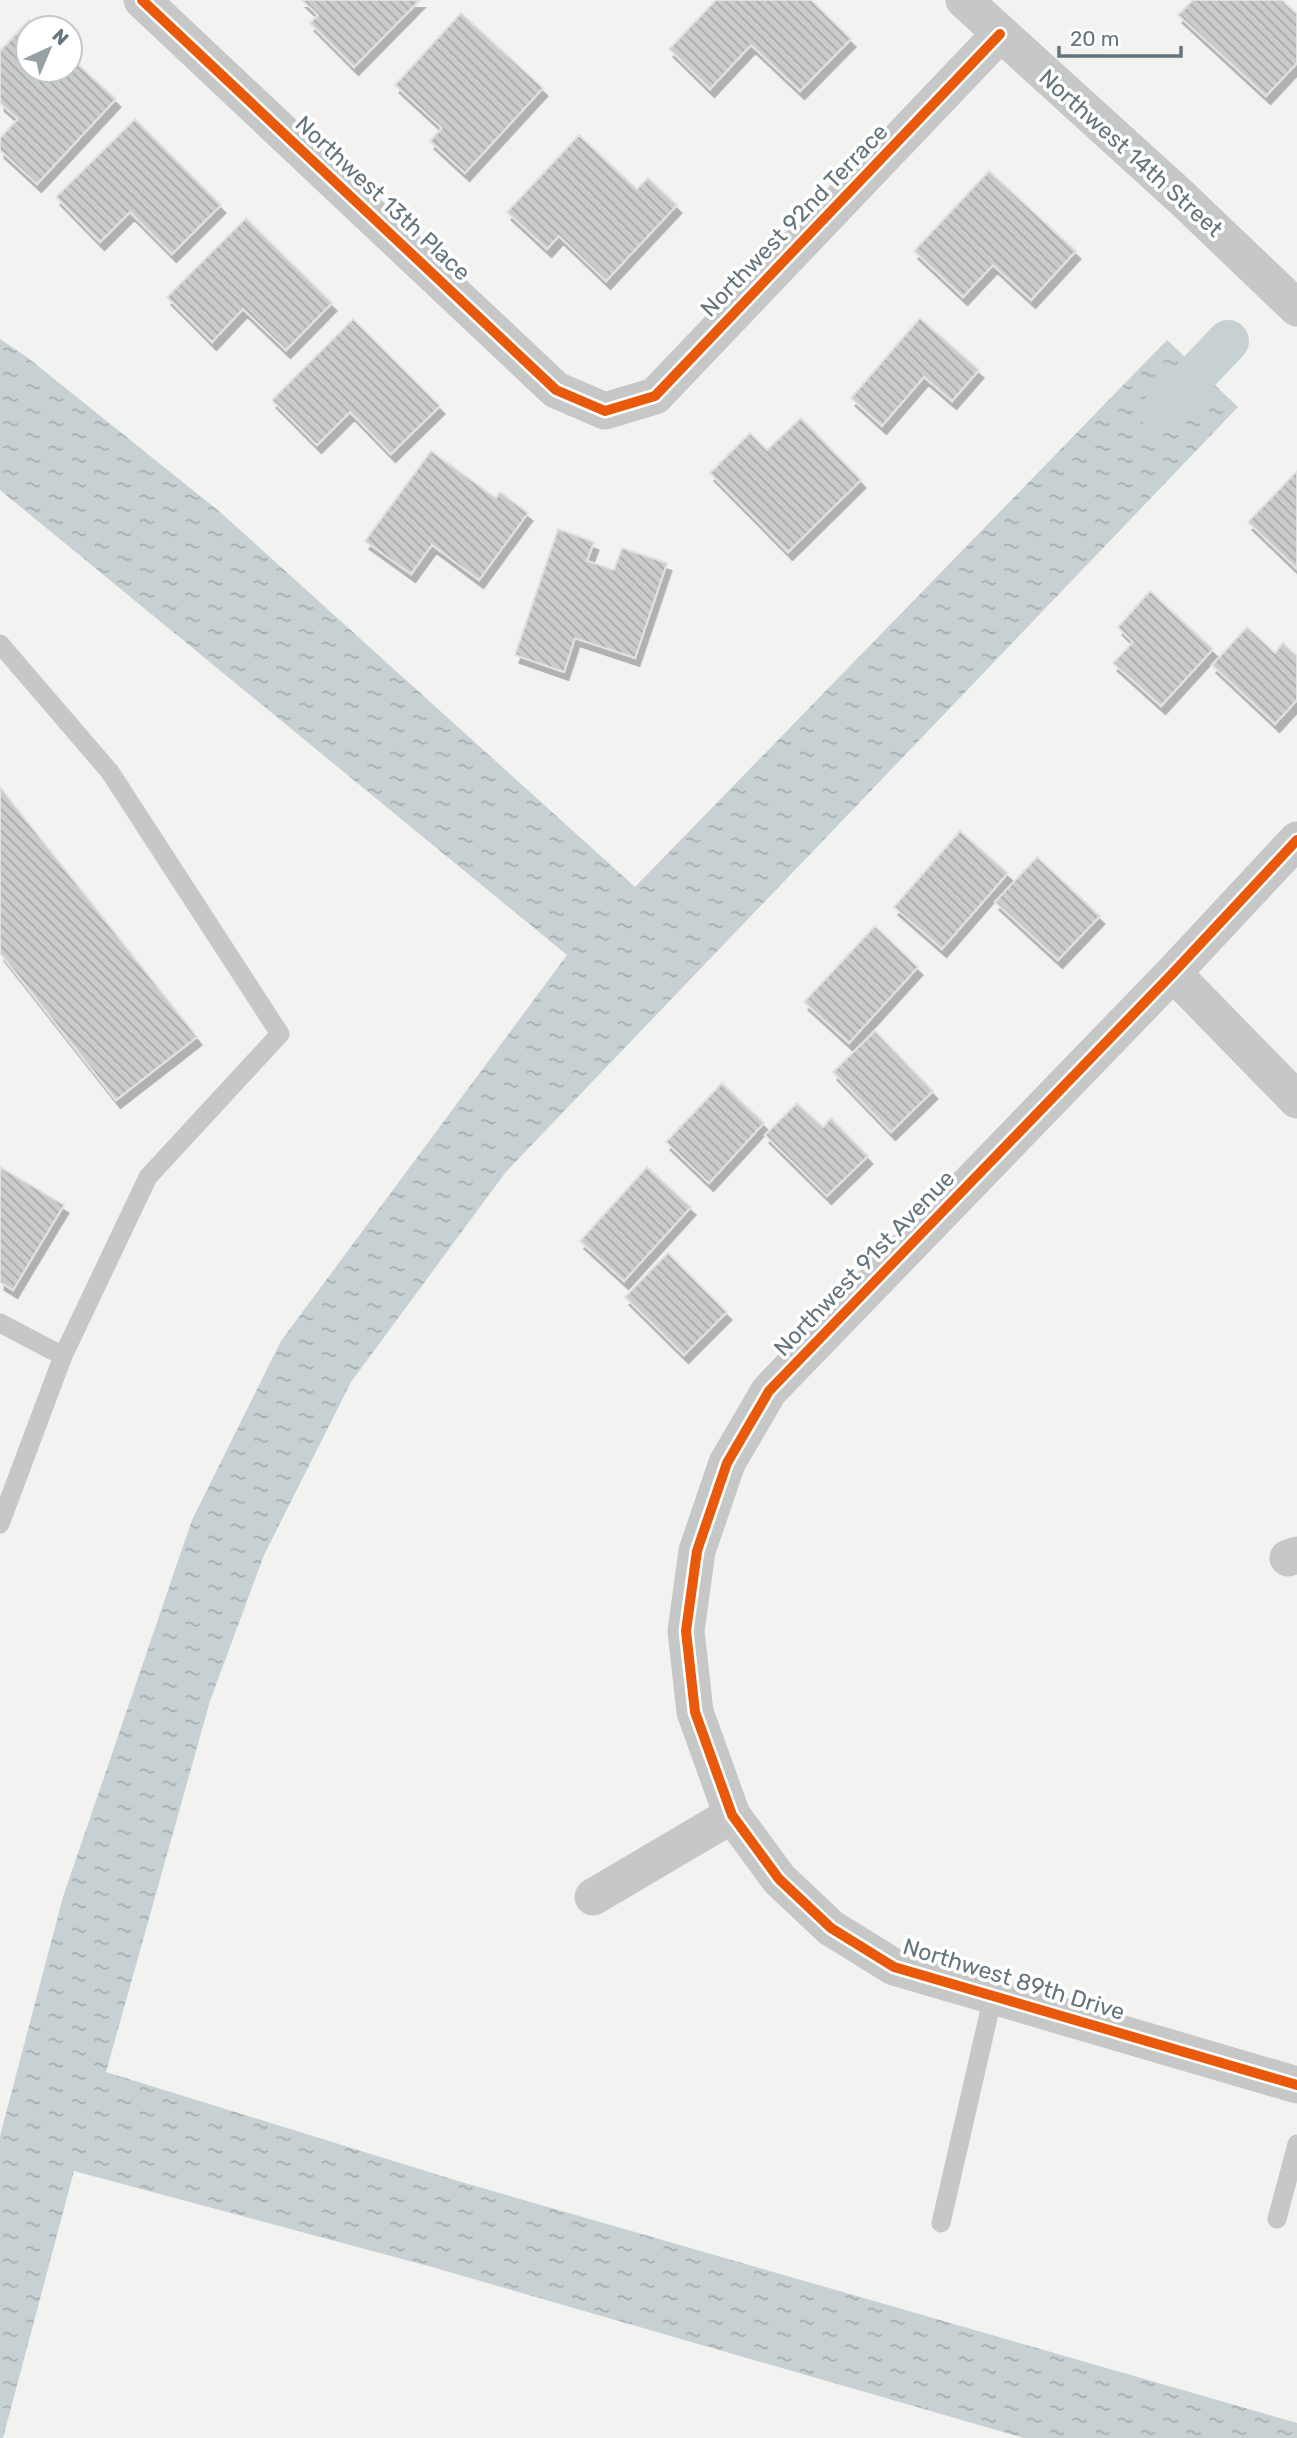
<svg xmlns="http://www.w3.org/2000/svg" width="1297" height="2438" viewBox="0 0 1297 2438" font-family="Rubik,sans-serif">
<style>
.water{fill:url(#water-ripples)}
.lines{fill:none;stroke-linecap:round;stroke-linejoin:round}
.canal{stroke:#c7d0d2;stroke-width:42}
.building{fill:url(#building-back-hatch);stroke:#e1e1e0;stroke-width:2;filter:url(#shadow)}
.service{stroke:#c6c8c8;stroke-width:19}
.minor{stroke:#c6c8c8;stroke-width:37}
.cycleway-casing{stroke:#fff;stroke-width:15}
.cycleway{stroke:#e8590c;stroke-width:10}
.labels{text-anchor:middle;stroke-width:7;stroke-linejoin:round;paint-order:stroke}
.street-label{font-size:23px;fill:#65757e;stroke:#fff}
</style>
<defs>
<pattern id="water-ripples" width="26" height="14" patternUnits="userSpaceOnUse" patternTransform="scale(1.75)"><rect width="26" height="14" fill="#c7d0d2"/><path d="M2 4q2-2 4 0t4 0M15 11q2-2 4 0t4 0" fill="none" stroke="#a5adb0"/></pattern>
<pattern id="building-back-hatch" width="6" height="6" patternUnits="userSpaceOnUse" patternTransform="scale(1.75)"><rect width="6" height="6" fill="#cacbcb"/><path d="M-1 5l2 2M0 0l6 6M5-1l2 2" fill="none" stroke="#a8a9aa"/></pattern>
<filter id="shadow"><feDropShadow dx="4.5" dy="8" stdDeviation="0" flood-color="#0004"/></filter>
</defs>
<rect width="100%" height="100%" fill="#f2f2f1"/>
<!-- water -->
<path class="water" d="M0,339L28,358L220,512L635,887L1167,340L1238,407L505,1173L351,1382L264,1555L210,1701L106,2072L458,2181L1297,2423V2438H1024L432,2267L74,2171L3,2438H0V2136L63,1897L192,1520L281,1341L567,955L0,490Z"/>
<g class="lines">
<!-- canal -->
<path class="canal" d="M1161,412L1228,341"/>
</g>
<!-- building -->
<path class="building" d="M302,0H420L354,67L310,23L318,15Z
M716,0H811L851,39L800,91L751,45L710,89L669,49Z
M1193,0H1282L1297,14V63L1266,96L1178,15Z
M461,13L543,88L465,173L430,141L442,128L395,85Z
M29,20L38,28H28V70H70V57L116,99L37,184L0,150V138L18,119L0,103V51Z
M135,119L221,205L172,254L130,212L100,242L56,197Z
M579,135L637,189L648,178L677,205L606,281L559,236L547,249L507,212Z
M989,171L1076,251L1031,300L993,265L963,297L914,251Z
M246,218L332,303L286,350L243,309L212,342L167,297Z
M920,318L979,370L952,401L924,377L882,426L851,398Z
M353,319L440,406L391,454L350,412L317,445L272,400Z
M801,418L861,480L788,552L710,473L750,433L767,450Z
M431,451L496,498L500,492L528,513L479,580L432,545L411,574L365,541Z
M1297,471V569L1248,522Z
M558,529L594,542L587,561L614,570L622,548L667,563L635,658L575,638L564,672L515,655Z
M1150,591L1213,649L1161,706L1113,663L1133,642L1118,627Z
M1247,627L1275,653L1283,643L1297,656V700L1275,724L1212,665Z
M0,787L197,1037L116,1100L0,953Z
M960,831L1008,873L942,949L894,907Z
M1037,857L1100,916L1058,960L995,902Z
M875,926L918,967L849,1043L804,1002Z
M875,1031L933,1091L891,1132L833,1072Z
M722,1083L764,1123L709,1183L666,1142Z
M797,1103L823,1127L831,1118L868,1156L827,1196L765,1135Z
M0,1167L64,1205L13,1290L0,1282Z
M647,1167L691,1207L624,1281L580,1241Z
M668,1253L727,1312L684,1355L625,1297Z"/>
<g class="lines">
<!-- service -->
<path class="service" d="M0,644L110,772L280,1034L148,1177L63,1356L0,1524
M0,1323L63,1356
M1277,2219L1297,2144
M941,2223L993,1996"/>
<!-- minor -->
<path class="minor" d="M142,0L556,390L605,411L655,396L1000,34
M964,0L1182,198L1297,308
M1297,840L1173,973L769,1391L727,1463L697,1551L686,1631L695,1712L732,1815L779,1879L831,1928L894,1967L1297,2085
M1173,973L1297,1100
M1288,1558L1297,1555
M593,1897L732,1815"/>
<defs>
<path id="cycleway" d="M142,0L556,390L605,411L655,396L1000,34
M1297,840L1173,973L769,1391L727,1463L697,1551L686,1631L695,1712L732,1815L779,1879L831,1928L894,1967L1297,2085"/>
</defs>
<!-- cycleway casing -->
<use href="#cycleway" class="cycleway-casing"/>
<!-- cycleway -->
<use href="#cycleway" class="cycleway"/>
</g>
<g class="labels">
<!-- street labels -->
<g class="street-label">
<text transform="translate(1131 153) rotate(42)" y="8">Northwest 14th Street</text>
<text transform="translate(383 198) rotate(43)" y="8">Northwest 13th Place</text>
<text transform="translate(794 220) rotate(-46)" y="8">Northwest 92nd Terrace</text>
<text transform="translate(864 1263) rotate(-46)" y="8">Northwest 91st Avenue</text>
<text transform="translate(1014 1979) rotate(17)" y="8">Northwest 89th Drive</text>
</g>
</g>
<!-- north arrow -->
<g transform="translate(49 49) rotate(44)"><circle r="33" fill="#ffffff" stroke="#c1c8cb" stroke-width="2"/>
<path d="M0-5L12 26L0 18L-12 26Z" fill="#96a1a6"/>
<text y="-10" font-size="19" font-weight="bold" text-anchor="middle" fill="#65757e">N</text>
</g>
<!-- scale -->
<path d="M1059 46v10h122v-10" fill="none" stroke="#65757e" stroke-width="3.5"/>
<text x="1070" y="46" font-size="21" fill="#65757e" stroke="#ffffff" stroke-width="5" paint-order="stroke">20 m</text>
</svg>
